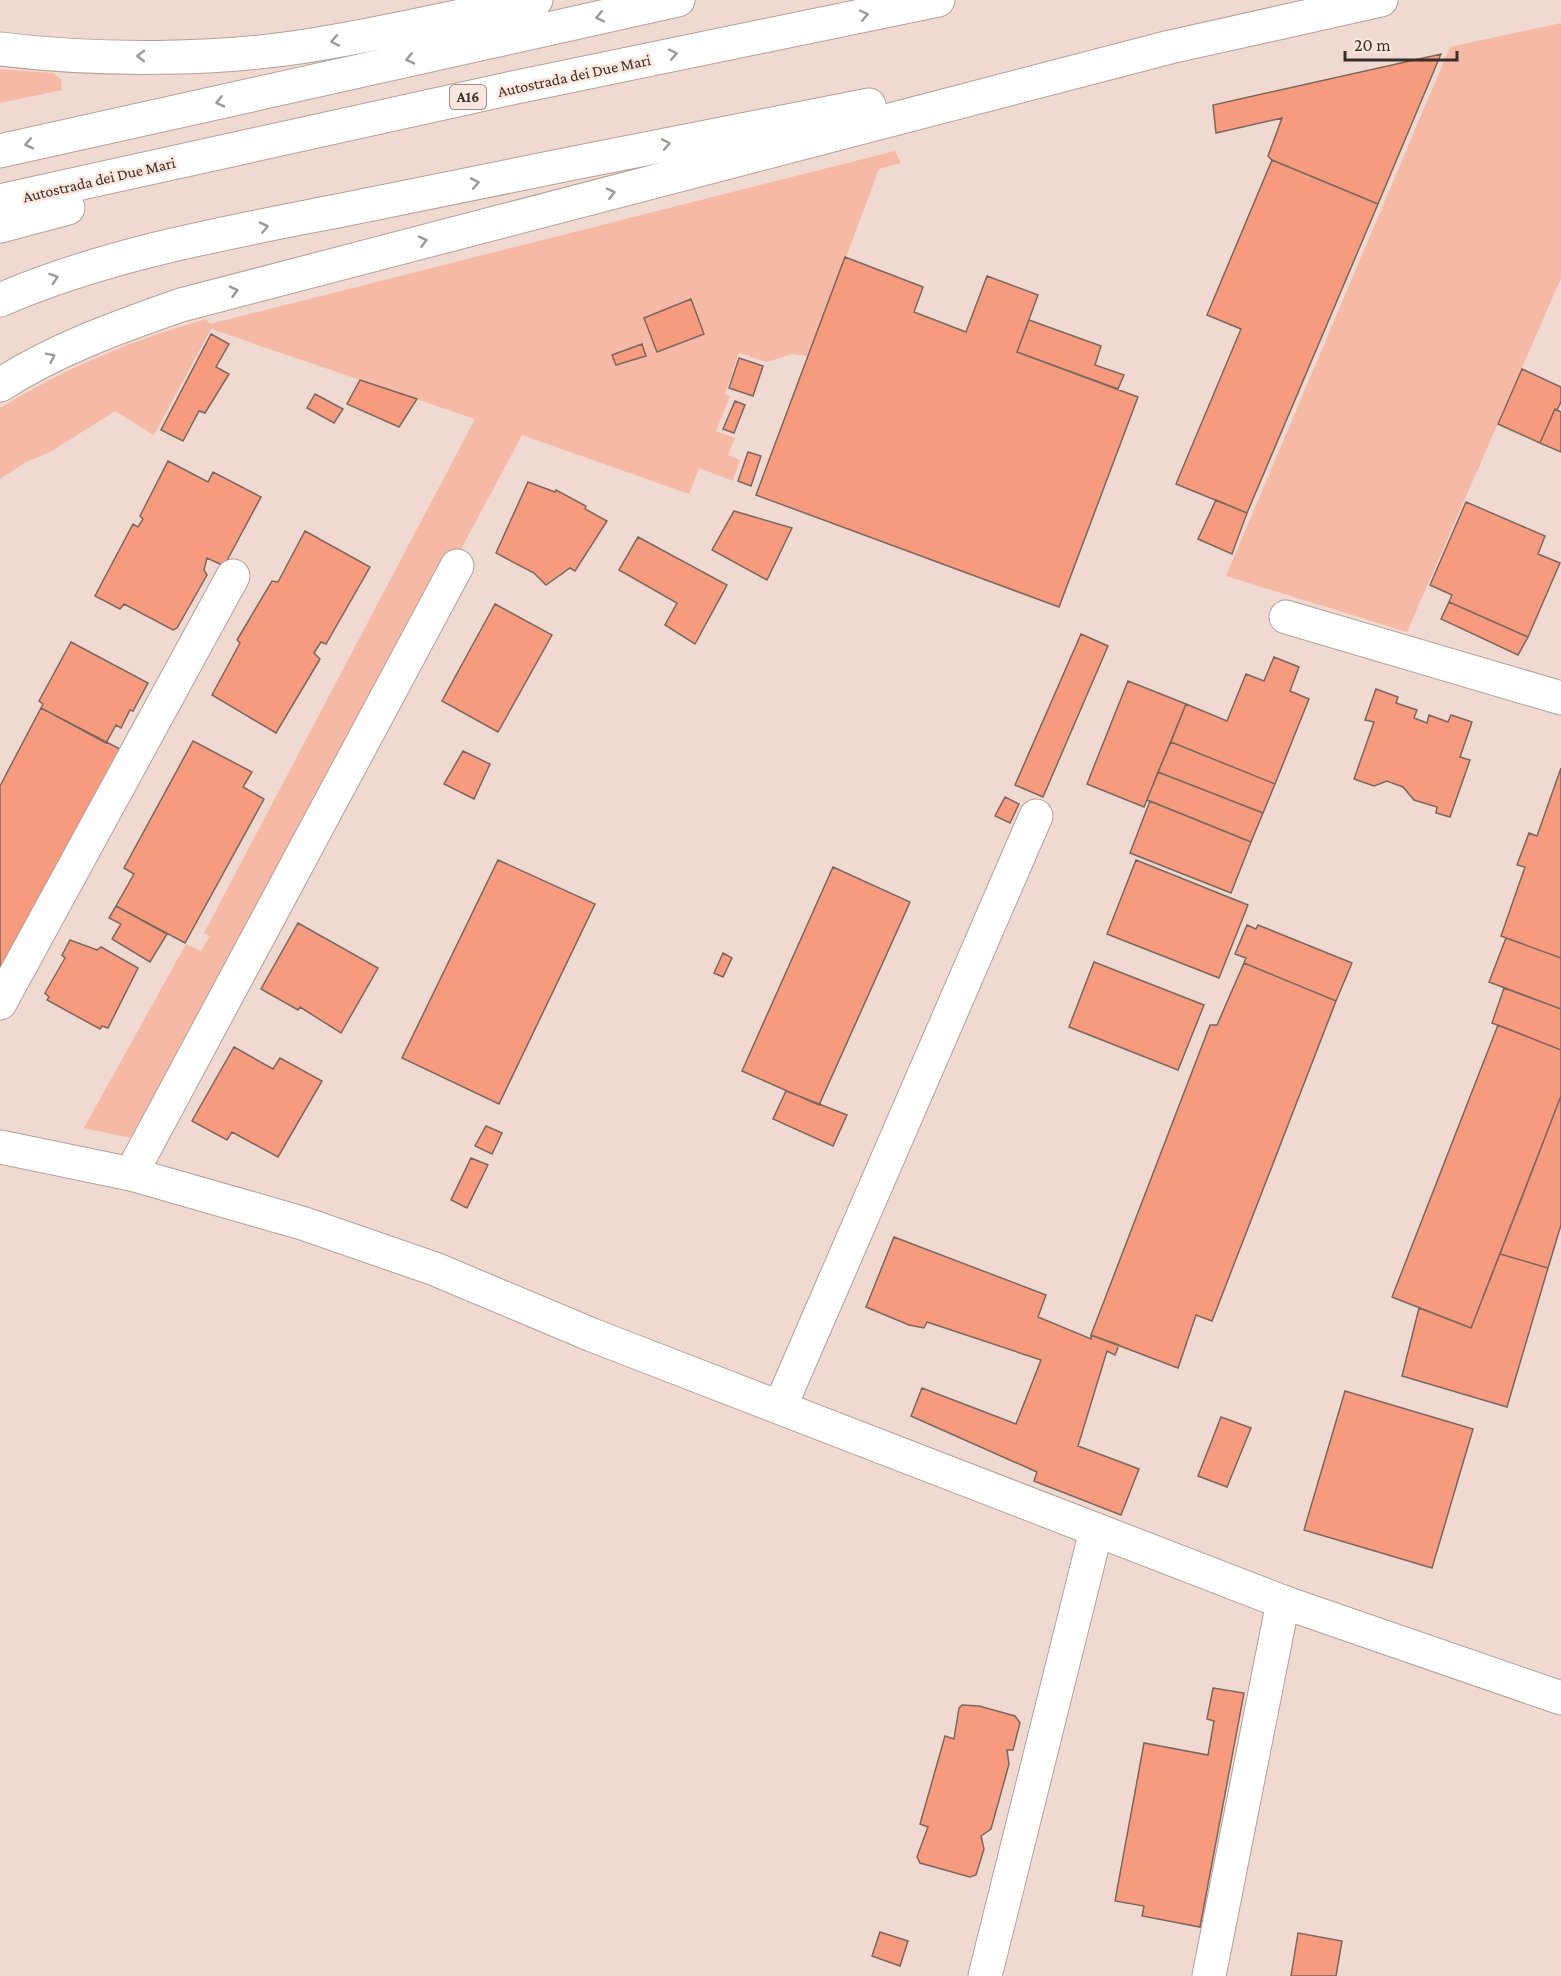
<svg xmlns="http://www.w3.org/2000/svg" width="1561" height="1976" viewBox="0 0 1561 1976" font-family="'Crimson Pro',serif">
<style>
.green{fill:#f5b9a5}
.building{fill:#f69b7d;stroke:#7a665f;stroke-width:1.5}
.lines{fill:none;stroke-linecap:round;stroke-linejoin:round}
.street-casing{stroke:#b59f98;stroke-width:35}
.secondary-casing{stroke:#b59f98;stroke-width:35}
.highway-casing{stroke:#b59f98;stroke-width:35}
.street{stroke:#fff;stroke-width:33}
.secondary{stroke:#fff;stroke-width:33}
.highway{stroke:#fff;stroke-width:33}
.oneway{stroke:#9c9796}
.labels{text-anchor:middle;stroke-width:5;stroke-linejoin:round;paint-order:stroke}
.shield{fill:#fde6de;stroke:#736661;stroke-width:1.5}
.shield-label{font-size:15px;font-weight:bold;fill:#382f2c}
.street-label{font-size:16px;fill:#382f2c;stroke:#fde6de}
</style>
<rect width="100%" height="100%" fill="#f0d9d1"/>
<!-- green -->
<path class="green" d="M1561,23V278L1407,632L1226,576L1450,47Z
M0,69L53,73L61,79L62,90L0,103Z
M895,151L901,163L879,169L809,356L792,354L767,362L739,353L725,394L730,396L716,431L735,438L728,455L740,460L733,481L699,468L689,494L522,435L145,1141L84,1128L186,944L201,951L210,936L204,933L475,419L211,329L154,435L115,411L52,451L26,462L0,479V408C66,368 132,340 206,319L210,324Z"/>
<!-- building -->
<path class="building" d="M1441,54L1378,204L1272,160L1268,156L1282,118L1216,133L1213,105Z
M1272,160L1378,204L1247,513L1176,484L1241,329L1207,315Z
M845,257L923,287L914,312L966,332L987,276L1038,295L1017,352L1138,397L1059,607L756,495Z
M691,299L704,334L657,352L644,318Z
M1029,320L1101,346L1095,365L1124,375L1118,389L1017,352Z
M211,334L229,344L216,367L229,374L205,413L199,411L183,441L161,430Z
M642,344L646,356L616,365L612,355Z
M739,358L763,366L753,396L729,388Z
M1522,369L1561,387V402L1557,410L1555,409L1540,443L1498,424Z
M360,380L417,399L399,427L347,404Z
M315,394L343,409L334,423L307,408Z
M735,401L745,405L734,433L723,429Z
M1555,409L1561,412V452L1540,443Z
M748,452L761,456L751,486L738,481Z
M168,461L208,482L213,472L261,497L224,566L207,558L204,570L207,575L177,628L173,630L124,604L120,609L95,596L133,524L138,527L143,519L140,516Z
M528,482L555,492L556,490L586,506L585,509L607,521L575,571L570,568L546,585L534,573L496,553Z
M1216,500L1247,513L1232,554L1198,539Z
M1466,502L1545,536L1538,554L1560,563L1528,637L1449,602L1452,595L1430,585Z
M734,511L792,528L767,580L712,550Z
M305,531L370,567L326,644L321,642L314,653L320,659L276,733L212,695L240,643L237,640L272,581L278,582Z
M638,537L727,585L695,644L665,625L677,603L619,570Z
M1449,602L1528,637L1518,655L1441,619Z
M495,604L552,635L498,732L442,701Z
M1081,634L1108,646L1043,797L1015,785Z
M71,642L148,683L133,711L130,710L121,728L116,725L106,743L41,708L43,704L39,701Z
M1274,657L1299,667L1290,691L1309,699L1275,784L1171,742L1186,704L1227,721L1246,674L1264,681Z
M1128,681L1186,704L1144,807L1087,784Z
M1376,689L1398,697L1396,703L1417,710L1414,718L1427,723L1429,715L1448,722L1451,715L1472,722L1460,757L1470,760L1450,817L1436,813L1437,807L1414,800L1403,787L1387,781L1374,786L1354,779L1374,722L1365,720Z
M41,708L120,749L0,976V786Z
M193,741L252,772L243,787L264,799L185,943L116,906L134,874L124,868Z
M1171,742L1275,784L1263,813L1158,772Z
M463,751L490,764L474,799L444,784Z
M1561,768V958L1501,936L1525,867L1517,865L1529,833L1537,836Z
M1158,772L1263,813L1251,842L1147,800Z
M1005,797L1019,804L1010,823L995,816Z
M1150,801L1251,842L1231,893L1130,853Z
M498,860L595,904L499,1104L402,1058Z
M1136,860L1248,905L1219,978L1107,934Z
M833,867L910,902L819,1105L742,1071Z
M116,906L167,934L150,962L112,939L121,924L109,918Z
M298,923L378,968L341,1033L300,1007L298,1010L261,989Z
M1247,925L1256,929L1258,925L1352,963L1336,1001L1244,963L1246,958L1235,954Z
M1506,938L1561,958V1009L1489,982Z
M70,940L97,950L101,947L138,968L108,1028L102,1026L100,1029L47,1000L49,997L45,993L65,958L62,955Z
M723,953L732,958L723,977L714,973Z
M1094,962L1204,1005L1178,1070L1069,1027Z
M1244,963L1336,1001L1212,1321L1196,1315L1178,1368L1091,1335L1210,1025H1217Z
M1504,988L1561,1009V1050L1492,1023Z
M1498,1025L1561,1050V1096L1471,1328L1392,1297Z
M234,1047L273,1069L280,1058L322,1081L278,1157L232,1132L227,1140L192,1121Z
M786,1091L847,1115L833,1146L773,1119Z
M1561,1096V1225L1548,1268L1500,1254Z
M486,1126L502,1133L492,1154L475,1146Z
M471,1158L488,1165L467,1208L451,1200Z
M894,1237L1046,1295L1038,1317L1091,1339V1335L1119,1345L1115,1355L1107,1351L1078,1446L1139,1469L1121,1515L1034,1481L1037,1472L911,1416L922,1388L1016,1424L1041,1360L927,1322L924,1328L909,1325L866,1307Z
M1500,1254L1548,1268L1507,1407L1402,1376L1419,1308L1471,1328Z
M1345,1391L1473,1429L1432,1568L1304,1530Z
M1221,1417L1251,1428L1227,1487L1198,1476Z
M1213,1688L1244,1693L1200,1927L1142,1916L1144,1906L1115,1901L1144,1743L1208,1755L1214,1721L1207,1719Z
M962,1705L979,1706L1015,1716L1020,1723L1013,1750H1007L1009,1764L991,1829L981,1836L984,1849L976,1875L970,1877L920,1863L917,1857L928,1827L920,1824L945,1736L954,1739L959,1708Z
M880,1932L908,1941L900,1966L872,1956Z
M1298,1933L1342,1941L1336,1976H1291Z"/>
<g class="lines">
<defs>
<path id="street" d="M1286,617L1561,698
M0,1003L233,576
M131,1174L457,566
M780,1407L1036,816
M985,1976L1096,1531
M1209,1976L1283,1602"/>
<path id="secondary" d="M0,1147L131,1174L302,1223L435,1269L592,1335L1283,1602L1561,1698"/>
<path id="highway" d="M0,49C97,61 221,61 318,44C391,32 464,15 536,0
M0,151L678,0
M0,201L512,88L938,0
M0,226L68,208
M0,300C115,250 244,230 367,205C534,171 702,137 869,105
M0,385C56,349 118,327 181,305L1170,47L1381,0"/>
</defs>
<!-- street casing -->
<use href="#street" class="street-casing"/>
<!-- secondary casing -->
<use href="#secondary" class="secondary-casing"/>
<!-- highway casing -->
<use href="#highway" class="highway-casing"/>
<!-- street -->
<use href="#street" class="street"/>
<!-- secondary -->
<use href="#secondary" class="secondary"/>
<!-- highway -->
<use href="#highway" class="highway"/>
</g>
<!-- one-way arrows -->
<defs><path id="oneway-chevron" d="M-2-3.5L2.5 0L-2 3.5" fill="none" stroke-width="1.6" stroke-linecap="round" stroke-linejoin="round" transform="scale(1.5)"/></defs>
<g class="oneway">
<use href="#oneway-chevron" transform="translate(864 15) rotate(-12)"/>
<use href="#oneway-chevron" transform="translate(600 17) rotate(168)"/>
<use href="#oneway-chevron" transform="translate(335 41) rotate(169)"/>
<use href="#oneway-chevron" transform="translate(673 54) rotate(-12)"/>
<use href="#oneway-chevron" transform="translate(141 56) rotate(180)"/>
<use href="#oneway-chevron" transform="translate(410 59) rotate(167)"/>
<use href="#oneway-chevron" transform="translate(220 102) rotate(167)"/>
<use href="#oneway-chevron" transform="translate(29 144) rotate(167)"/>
<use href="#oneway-chevron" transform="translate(666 144) rotate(-11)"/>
<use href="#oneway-chevron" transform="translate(475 183) rotate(-11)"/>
<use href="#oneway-chevron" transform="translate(611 193) rotate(-14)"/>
<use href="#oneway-chevron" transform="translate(264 227) rotate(-13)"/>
<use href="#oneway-chevron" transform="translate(423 241) rotate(-14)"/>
<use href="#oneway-chevron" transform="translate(54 278) rotate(-18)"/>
<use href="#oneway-chevron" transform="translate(234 291) rotate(-15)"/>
<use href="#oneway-chevron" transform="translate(51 357) rotate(-26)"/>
</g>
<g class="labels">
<!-- shield labels -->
<rect class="shield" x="450" y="85" width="36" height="24" rx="4.5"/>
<g class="shield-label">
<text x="468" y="102">A16</text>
</g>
<!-- street labels -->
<g class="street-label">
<text transform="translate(574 75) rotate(-12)" y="6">Autostrada dei Due Mari</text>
<text transform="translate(99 179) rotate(-13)" y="6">Autostrada dei Due Mari</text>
</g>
</g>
<!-- scale -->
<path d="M1345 51v9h112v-9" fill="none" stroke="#382f2c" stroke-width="3"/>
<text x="1354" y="51" font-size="18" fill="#382f2c" stroke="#fde6de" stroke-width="4.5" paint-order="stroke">20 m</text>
</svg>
